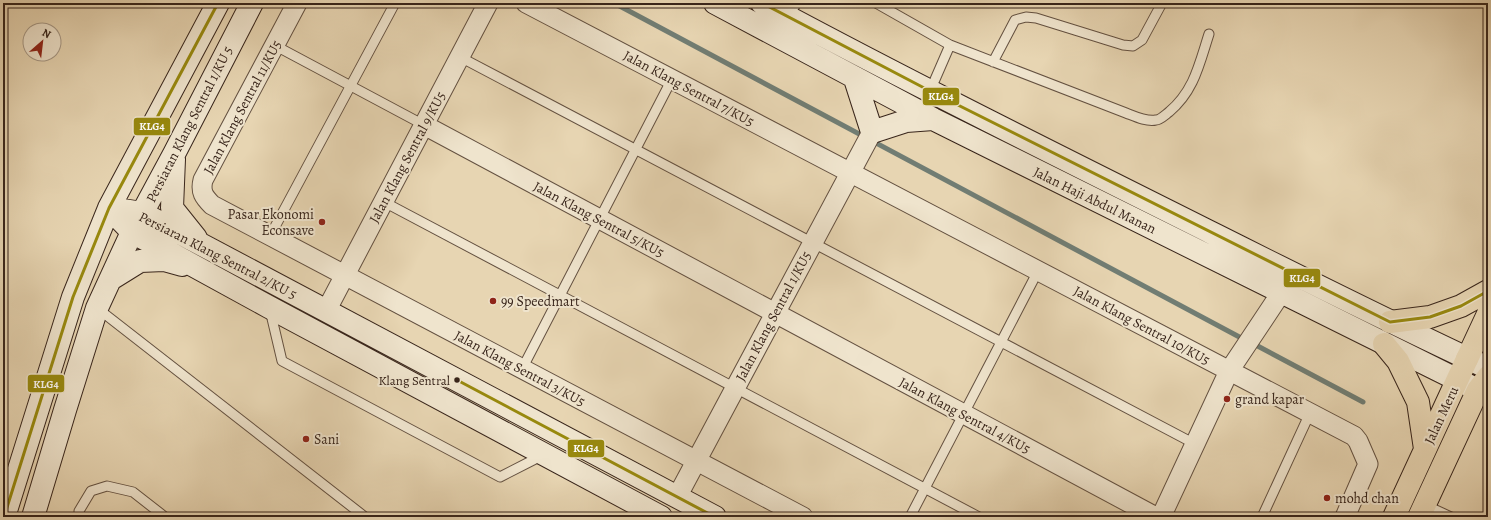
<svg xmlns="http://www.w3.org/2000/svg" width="1491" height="520" viewBox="0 0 1491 520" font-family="Alegreya,serif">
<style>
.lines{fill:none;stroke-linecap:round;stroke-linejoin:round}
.stream{stroke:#717d73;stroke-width:5}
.lane-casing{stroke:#645141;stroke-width:11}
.street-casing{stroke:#645141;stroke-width:21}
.secondary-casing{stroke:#38251b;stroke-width:24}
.primary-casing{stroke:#38251b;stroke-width:24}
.highway-casing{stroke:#38251b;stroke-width:24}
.lane{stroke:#efe4cd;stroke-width:9}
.street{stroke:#efe4cd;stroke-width:19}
.secondary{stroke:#efe4cd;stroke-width:22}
.primary{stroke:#e7d5b2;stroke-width:22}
.highway{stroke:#e7d5b2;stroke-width:22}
.bus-1-casing{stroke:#efe4cd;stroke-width:6}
.bus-1{stroke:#98890e;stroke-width:3}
.poi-dot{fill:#8f2418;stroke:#efe4cd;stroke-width:1.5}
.bus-dot{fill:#38251b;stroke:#efe4cd;stroke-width:1.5}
.labels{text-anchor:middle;stroke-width:4;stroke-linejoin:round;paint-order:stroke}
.bus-label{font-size:13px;fill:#38251b;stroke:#efe4cd;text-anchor:end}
.street-label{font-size:14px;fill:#38251b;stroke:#efe4cd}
.poi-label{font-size:14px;fill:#38251b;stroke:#efe4cd;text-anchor:start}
.line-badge{stroke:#efe4cd;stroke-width:1.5}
.badge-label{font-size:11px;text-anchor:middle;font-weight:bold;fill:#fff}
</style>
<rect width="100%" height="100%" fill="#e7d5b2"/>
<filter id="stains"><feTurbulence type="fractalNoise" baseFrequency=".005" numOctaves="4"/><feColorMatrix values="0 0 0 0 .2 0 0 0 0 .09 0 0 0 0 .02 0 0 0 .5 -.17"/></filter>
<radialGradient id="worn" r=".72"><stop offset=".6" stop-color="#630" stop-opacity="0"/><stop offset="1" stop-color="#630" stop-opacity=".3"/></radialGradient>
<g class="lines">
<!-- stream -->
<path class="stream" d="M614,3L1245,340
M1252,343L1363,402
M1487,457H1488"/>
<defs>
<path id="lane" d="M876,3L950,45L930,91
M787,16L797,3
M274,45L424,125
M950,45L1126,113C1134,116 1146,122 1156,120C1160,120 1165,115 1169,112C1194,91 1199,65 1209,34
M460,57L1195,444
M993,62L1015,20L1026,17L1036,18L1123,45L1133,46L1142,40L1162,3
M384,202L979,517
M270,236L395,3
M97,308L365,517
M270,310L282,361L500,477L543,455
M522,369L672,79
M1425,505L1451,517
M79,517V511L91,491L107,486L133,492L165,517
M910,517L1038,271
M1262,517L1310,413"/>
<path id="street" d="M297,3L203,180C200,192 204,197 212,205L803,517
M526,3L1354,436L1358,441L1368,464L1345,517
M424,125L1156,517
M326,311L488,3
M677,497L872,132
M1161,517L1229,371L1281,293"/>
<path id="secondary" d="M715,3L933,119L1478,390
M762,3C894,74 1028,141 1162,208C1270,262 1378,317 1488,368
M855,79L872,132L906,121L933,119
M174,159L172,208L196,238
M109,208L142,213L715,517
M109,208L132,232L269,307L661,517
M111,279L140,261L164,260L182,265
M4,517L73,297L109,208L218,3
M33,517L65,410L97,308L132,232L174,154L252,3"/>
<path id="primary" d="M1390,322L1430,317L1461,306L1488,291
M1467,359L1488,314"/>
<path id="highway" d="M1384,344L1398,361L1418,402L1425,449
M1394,517L1467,359
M1419,517L1478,390L1488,377"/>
</defs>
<!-- lane casing -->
<use href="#lane" class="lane-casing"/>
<!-- street casing -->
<use href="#street" class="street-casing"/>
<!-- secondary casing -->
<use href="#secondary" class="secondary-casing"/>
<!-- primary casing -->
<use href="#primary" class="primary-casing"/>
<!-- highway casing -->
<use href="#highway" class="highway-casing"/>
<!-- lane -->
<use href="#lane" class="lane"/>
<!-- street -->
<use href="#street" class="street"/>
<!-- secondary -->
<use href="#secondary" class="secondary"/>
<!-- primary -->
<use href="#primary" class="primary"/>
<!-- highway -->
<use href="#highway" class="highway"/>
<defs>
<path id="bus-1" d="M762,3L930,91L1390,322L1430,317L1461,306L1488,291
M457,380L715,517
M4,517L73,297L109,208L218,3"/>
</defs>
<!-- bus-1 casing -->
<use href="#bus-1" class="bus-1-casing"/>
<!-- bus-1 -->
<use href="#bus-1" class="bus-1"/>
</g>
<!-- markers -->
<g class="poi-dot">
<circle cx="322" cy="222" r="4"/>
<circle cx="493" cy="301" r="4"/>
<circle cx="1227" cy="399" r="4"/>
<circle cx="306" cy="439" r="4"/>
<circle cx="1327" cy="498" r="4"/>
</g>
<circle class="bus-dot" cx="457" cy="380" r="3.5"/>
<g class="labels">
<!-- bus labels -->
<g class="bus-label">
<text x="450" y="385">Klang Sentral</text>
</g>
<!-- street labels -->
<g class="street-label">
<text transform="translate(689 88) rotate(28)" y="5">Jalan Klang Sentral 7/KU5</text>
<text transform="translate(242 107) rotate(-62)" y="5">Jalan Klang Sentral 11/KU5</text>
<text transform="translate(189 124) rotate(-63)" y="5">Persiaran Klang Sentral 1/KU 5</text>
<text transform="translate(407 157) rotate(-62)" y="5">Jalan Klang Sentral 9/KU5</text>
<text transform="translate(1095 200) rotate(26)" y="5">Jalan Haji Abdul Manan</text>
<text transform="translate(599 219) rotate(28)" y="5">Jalan Klang Sentral 5/KU5</text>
<text transform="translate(218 255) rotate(27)" y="5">Persiaran Klang Sentral 2/KU 5</text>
<text transform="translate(773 316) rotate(-62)" y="5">Jalan Klang Sentral 1/KU5</text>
<text transform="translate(1142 325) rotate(28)" y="5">Jalan Klang Sentral 10/KU5</text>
<text transform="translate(520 368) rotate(28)" y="5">Jalan Klang Sentral 3/KU5</text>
<text transform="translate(965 415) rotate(28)" y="5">Jalan Klang Sentral 4/KU5</text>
<text transform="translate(1441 415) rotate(-65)" y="5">Jalan Meru</text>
</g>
<!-- poi labels -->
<g class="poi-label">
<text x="314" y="219" text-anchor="end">Pasar Ekonomi<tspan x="314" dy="16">Econsave</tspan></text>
<text x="501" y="306">99 Speedmart</text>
<text x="1235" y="404">grand kapar</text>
<text x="314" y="444">Sani</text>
<text x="1335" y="503">mohd chan</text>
</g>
</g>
<g class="line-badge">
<rect x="922" y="87" width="38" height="19" rx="4" fill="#98890e"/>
<rect x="133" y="117" width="38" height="19" rx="4" fill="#98890e"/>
<rect x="1283" y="268" width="38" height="20" rx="4" fill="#98890e"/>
<rect x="27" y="374" width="38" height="19" rx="4" fill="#98890e"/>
<rect x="567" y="439" width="38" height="19" rx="4" fill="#98890e"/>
</g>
<g class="badge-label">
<text x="941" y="100">KLG4</text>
<text x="152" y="130">KLG4</text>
<text x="1302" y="282">KLG4</text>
<text x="46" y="388">KLG4</text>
<text x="586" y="452">KLG4</text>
</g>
<!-- margin -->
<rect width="1491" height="520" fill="none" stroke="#e7d5b2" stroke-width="16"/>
<rect x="4" y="4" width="1483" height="512" fill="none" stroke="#38251b" stroke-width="2"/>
<rect x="8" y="8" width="1475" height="504" fill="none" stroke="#38251b"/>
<!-- north arrow -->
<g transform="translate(42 42) rotate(28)"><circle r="19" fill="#efe4cd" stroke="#a69886"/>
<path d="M0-3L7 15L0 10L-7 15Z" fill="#8f2418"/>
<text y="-6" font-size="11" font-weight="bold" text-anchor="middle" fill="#38251b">N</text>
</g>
<rect width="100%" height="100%" filter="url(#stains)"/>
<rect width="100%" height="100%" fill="url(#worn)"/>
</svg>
